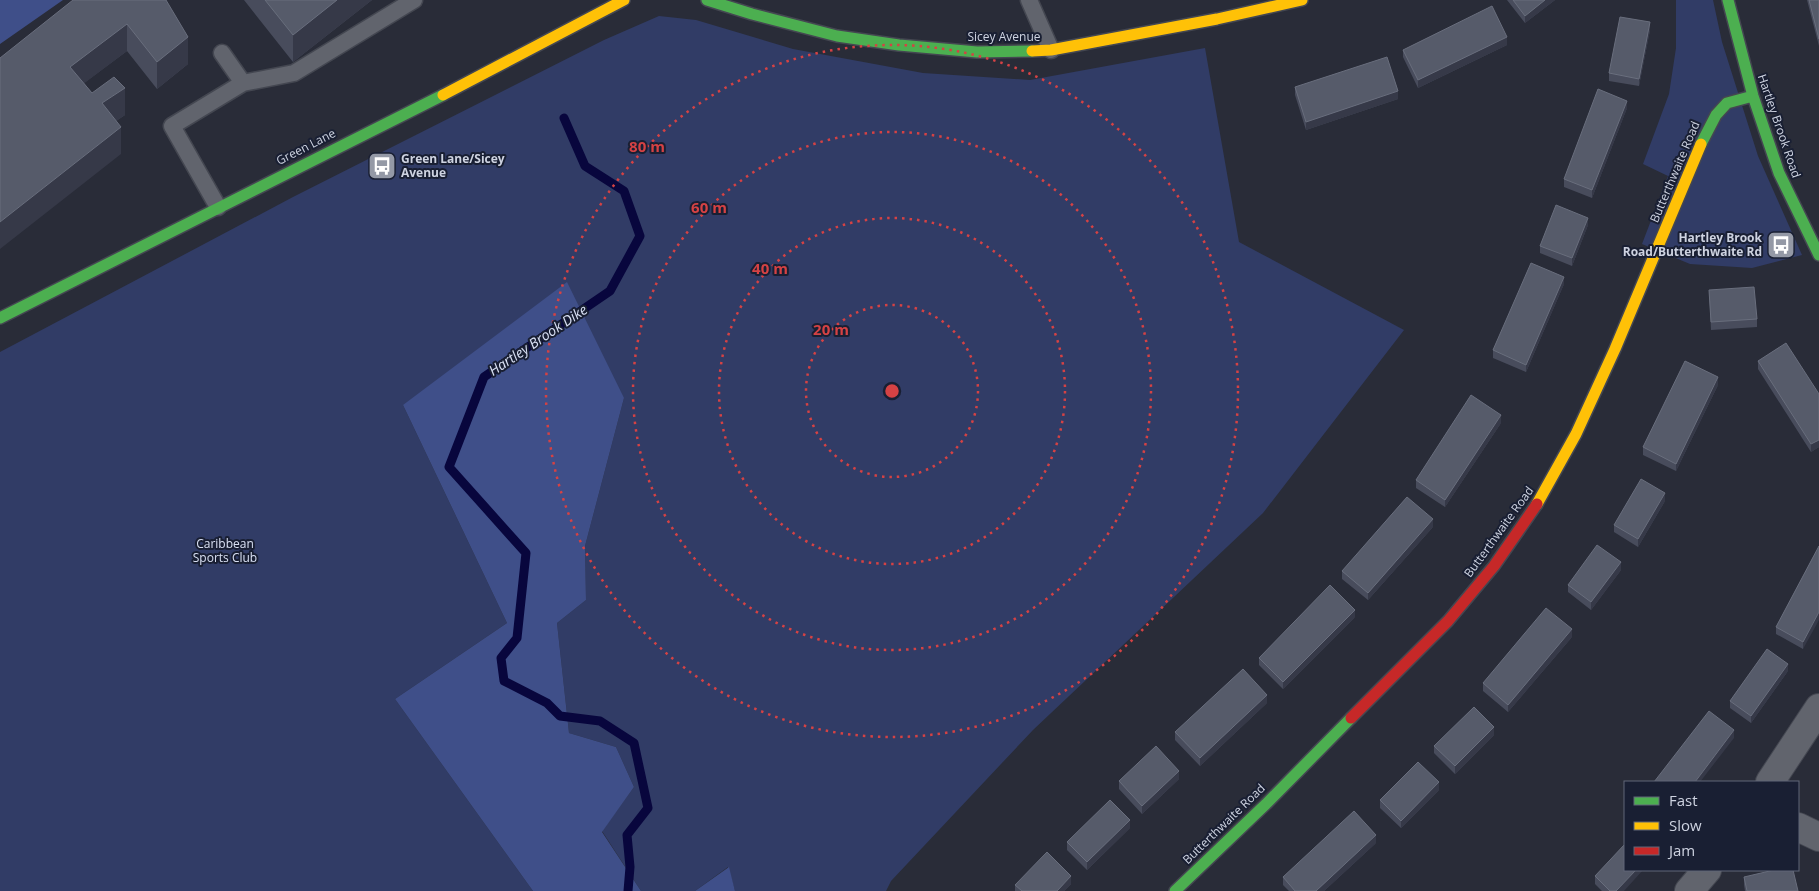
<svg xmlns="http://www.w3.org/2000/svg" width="1819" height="891" viewBox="0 0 1819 891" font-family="'Open Sans',sans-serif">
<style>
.green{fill:#313c66}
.forest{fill:#3f4f89}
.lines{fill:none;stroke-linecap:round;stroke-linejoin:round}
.stream{stroke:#08063d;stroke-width:9}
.lane-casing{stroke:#444751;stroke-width:19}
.street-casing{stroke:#444751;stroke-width:30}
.fast-casing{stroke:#444751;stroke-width:14}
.slow-casing{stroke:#444751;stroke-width:14}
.jam-casing{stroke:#444751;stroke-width:14}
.lane{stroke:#61646d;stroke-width:16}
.street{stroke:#61646d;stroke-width:28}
.fast{stroke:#4caf50;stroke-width:11}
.slow{stroke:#ffc107;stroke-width:11}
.jam{stroke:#c62828;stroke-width:11}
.wall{fill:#484c5c}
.shaded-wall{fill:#363948}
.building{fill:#565b6a;stroke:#696e7d}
.ring{fill:none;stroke:#d54244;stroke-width:2.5;stroke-dasharray:2.5 5}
.labels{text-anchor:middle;stroke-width:4;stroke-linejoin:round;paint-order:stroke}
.street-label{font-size:12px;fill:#ced3e1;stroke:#191f33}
.poi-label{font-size:12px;font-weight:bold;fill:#ced3e1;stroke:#191f33;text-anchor:start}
.park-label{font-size:12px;fill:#d9e0f3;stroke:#191f33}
.water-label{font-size:14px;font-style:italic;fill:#dae1f5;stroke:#191f33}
.centre{fill:#d54244;stroke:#191f33;stroke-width:2.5}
.ring-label{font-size:15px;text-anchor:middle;font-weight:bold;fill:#d54244;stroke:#191f33;stroke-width:4;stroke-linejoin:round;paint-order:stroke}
</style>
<rect width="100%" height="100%" fill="#292c38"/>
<!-- green -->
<path class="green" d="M1676,0H1713L1722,42L1758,156L1802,255L1752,268L1690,264L1642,244L1668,176L1643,164L1669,94L1676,48Z
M659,16L696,20L793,49L923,73L1030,80L1205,48L1239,242L1404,330L1263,513L1033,730L891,881L886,891H735L728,867L695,891H641L602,831L634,787L616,747L569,733L557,623L586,600L585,546L624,398L403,405L507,623L395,699L533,891H0V352L293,197L604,40Z"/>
<!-- forest -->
<path class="forest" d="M0,0H63L0,44Z
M567,282L624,398L585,546L586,600L557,623L569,733L616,747L634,787L602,832L641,891H533L395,699L507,623L403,405Z
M729,867L735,891H695Z"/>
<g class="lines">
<!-- stream -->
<path class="stream" d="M564,118L585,166L624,191L640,236L610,291L484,377L449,467L526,553L517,638L501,658L504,681L547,703L560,716L600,721L634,743L648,808L627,835L630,867L628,891"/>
<defs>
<path id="lane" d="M1029,0L1051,50
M243,83L294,73L414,0
M218,207L172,126L243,83L222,53"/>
<path id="street" d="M1770,782L1819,708
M1798,827L1819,837
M1689,891L1707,870"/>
<path id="fast" d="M707,0L752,14L837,36L899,45L977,52L1032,51
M1728,0L1753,96L1779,173L1819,255
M1701,144L1716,115L1727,103L1753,96
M0,318L443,95
M1175,891L1266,804L1351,718"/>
<path id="slow" d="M1032,51L1051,50L1217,19L1302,0
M443,95L624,0
M1537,504L1576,434L1615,349L1701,144"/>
<path id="jam" d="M1351,718L1448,621L1494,566L1537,504"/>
</defs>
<!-- lane casing -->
<use href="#lane" class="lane-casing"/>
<!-- street casing -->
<use href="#street" class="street-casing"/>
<!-- fast casing -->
<use href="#fast" class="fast-casing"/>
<!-- slow casing -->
<use href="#slow" class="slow-casing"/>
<!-- jam casing -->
<use href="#jam" class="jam-casing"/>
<!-- lane -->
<use href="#lane" class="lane"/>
<!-- street -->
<use href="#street" class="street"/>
<!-- fast -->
<use href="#fast" class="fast"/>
<!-- slow -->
<use href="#slow" class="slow"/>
<!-- jam -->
<use href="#jam" class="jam"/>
</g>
<!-- wall -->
<path class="wall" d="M166,0L188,64L157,89L127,51L84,83L92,93L125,115L116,121L121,154L0,58Z
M244,0H372L293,62Z
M1507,0H1555L1525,23Z
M1807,0H1819V46Z
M1650,30L1639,86L1609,81V73Z
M1507,45L1418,88L1403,57V50Z
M1295,87L1398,99L1306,130L1295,95Z
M1627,108L1592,198L1564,187V179Z
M1588,225L1572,266L1540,253V246Z
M1564,284L1526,372L1493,358V350Z
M1709,290L1757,319V327L1711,330Z
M1758,361L1819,394V447L1811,452L1758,369Z
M1718,385L1676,471L1643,455V447Z
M1501,423L1445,507L1416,488V480Z
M1665,501L1638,547L1614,532V525Z
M1433,527L1368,600L1342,579V571Z
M1819,546L1803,649L1776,634V627Z
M1621,570L1591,610L1568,592V585Z
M1355,617L1283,689L1259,665V658Z
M1572,637L1508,712L1483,691V683Z
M1788,671L1751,723L1730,708V701Z
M1267,703L1200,766L1175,740V732Z
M1494,735L1455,774L1434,753V746Z
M1179,779L1142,814L1119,789V781Z
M1439,790L1401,828L1380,808V800Z
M1130,828L1087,870L1067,850V842Z
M1376,843L1324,891H1289L1283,885V877Z
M1595,876L1624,891H1602L1595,884Z
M1744,877L1798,891H1745L1744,885Z
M1071,884L1064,891H1015V885Z"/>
<!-- shaded-wall -->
<path class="shaded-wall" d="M337,0H372L293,62V35Z
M1545,0H1555L1525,23V16Z
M1650,22V30L1639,86V79Z
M127,24V51L70,94V67Z
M188,37V64L157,89V62Z
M1507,37V45L1418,88V80Z
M125,88V115L102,131V103Z
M1398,91V99L1306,130V122Z
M1627,101V108L1592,198V190Z
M121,127V154L0,249V222Z
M1588,218V225L1572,266V258Z
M1564,277V284L1526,372V365Z
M1718,377V385L1676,471V464Z
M1501,415V423L1445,507V500Z
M1819,440V447L1811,452V444Z
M1665,493V501L1638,547V539Z
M1433,519V527L1368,600V593Z
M1621,562V570L1591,610V602Z
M1355,610V617L1283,689V682Z
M1819,612V620L1803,649V642Z
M1572,629V637L1508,712V705Z
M1788,664V671L1751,723V716Z
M1267,695V703L1200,766V758Z
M1494,727V735L1455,774V766Z
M1734,730V738L1700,782H1695Z
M1179,771V779L1142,814V806Z
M1439,782V790L1401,828V821Z
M1130,820V828L1087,870V862Z
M1376,835V843L1324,891H1316Z
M1636,870H1643L1624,891H1616Z
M1071,876V884L1064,891H1057Z"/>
<!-- building -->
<path class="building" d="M73,0H166L188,37L157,62L127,24L70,67L92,93L114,77L125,88L102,103L121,127L0,222V58Z
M265,0H337L293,35Z
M1513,0H1545L1525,16Z
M1809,0H1819V39Z
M1492,6L1507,37L1418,80L1403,50Z
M1620,17L1650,22L1639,79L1609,73Z
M1387,57L1398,91L1306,122L1295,87Z
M1598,89L1627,101L1592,190L1564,179Z
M1556,205L1588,218L1572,258L1540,246Z
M1531,263L1564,277L1526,365L1493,350Z
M1754,287L1757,319L1711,322L1709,290Z
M1786,343L1819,394V440L1811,444L1758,361Z
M1685,361L1718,377L1676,464L1643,447Z
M1471,395L1501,415L1445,500L1416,480Z
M1641,479L1665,493L1638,539L1614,525Z
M1407,497L1433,519L1368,593L1342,571Z
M1597,545L1621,562L1591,602L1568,585Z
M1819,546V612L1803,642L1776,627Z
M1330,585L1355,610L1283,682L1259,658Z
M1546,608L1572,629L1508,705L1483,683Z
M1767,649L1788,664L1751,716L1730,701Z
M1243,669L1267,695L1200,758L1175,732Z
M1474,707L1494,727L1455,766L1434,746Z
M1709,711L1734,730L1695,782H1654Z
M1156,746L1179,771L1142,806L1119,781Z
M1418,762L1439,782L1401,821L1380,800Z
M1110,800L1130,820L1087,862L1067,842Z
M1354,811L1376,835L1316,891H1295L1283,877Z
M1625,844V870H1636L1616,891H1610L1595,876Z
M1047,852L1071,876L1057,891H1022L1015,885Z
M1774,870H1793L1798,891H1747L1744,877Z"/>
<!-- distance rings -->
<g class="ring">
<circle cx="892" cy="391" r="86"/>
<circle cx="892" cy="391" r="173"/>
<circle cx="892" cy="391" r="259"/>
<circle cx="892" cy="391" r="346"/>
</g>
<!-- icons -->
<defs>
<symbol id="bus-square" viewBox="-11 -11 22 22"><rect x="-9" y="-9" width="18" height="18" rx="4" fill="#9499a6" stroke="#191f33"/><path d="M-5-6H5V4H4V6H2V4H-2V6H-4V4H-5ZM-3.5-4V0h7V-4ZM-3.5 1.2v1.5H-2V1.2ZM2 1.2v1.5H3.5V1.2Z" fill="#fff"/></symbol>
</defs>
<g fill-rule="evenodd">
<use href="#bus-square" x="366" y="150" width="32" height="32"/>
<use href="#bus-square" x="1765" y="229" width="32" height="32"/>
</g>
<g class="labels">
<!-- street labels -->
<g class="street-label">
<text x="1004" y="41">Sicey Avenue</text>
<text transform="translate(1779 126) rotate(71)" y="4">Hartley Brook Road</text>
<text transform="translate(306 147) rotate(-27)" y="4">Green Lane</text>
<text transform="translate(1675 172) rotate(-67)" y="4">Butterthwaite Road</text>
<text transform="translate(1499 532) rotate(-54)" y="4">Butterthwaite Road</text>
<text transform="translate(1224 824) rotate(-44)" y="4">Butterthwaite Road</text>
</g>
<!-- poi labels -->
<g class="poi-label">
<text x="401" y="163">Green Lane/Sicey<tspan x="401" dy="14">Avenue</tspan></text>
<text x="1762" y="242" text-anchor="end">Hartley Brook<tspan x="1762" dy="14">Road/Butterthwaite Rd</tspan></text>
</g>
<!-- park labels -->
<g class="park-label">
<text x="225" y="548">Caribbean<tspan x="225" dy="14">Sports Club</tspan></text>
</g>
<!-- water labels -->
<g class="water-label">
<text transform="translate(538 340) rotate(-34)" y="5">Hartley Brook Dike</text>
</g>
</g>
<circle cx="892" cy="391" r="8" class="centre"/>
<g class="ring-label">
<text x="647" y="152">80 m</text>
<text x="709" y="213">60 m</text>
<text x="770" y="274">40 m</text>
<text x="831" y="335">20 m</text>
</g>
<!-- legend -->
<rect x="1624" y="781" width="175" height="90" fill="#191f33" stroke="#616779"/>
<rect x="1634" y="797" width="25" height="8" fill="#4caf50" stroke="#616779"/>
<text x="1669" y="806" font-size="15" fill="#ced3e1">Fast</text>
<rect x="1634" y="822" width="25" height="8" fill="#ffc107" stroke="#616779"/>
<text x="1669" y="831" font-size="15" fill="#ced3e1">Slow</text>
<rect x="1634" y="847" width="25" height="8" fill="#c62828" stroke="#616779"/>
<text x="1669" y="856" font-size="15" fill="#ced3e1">Jam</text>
</svg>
